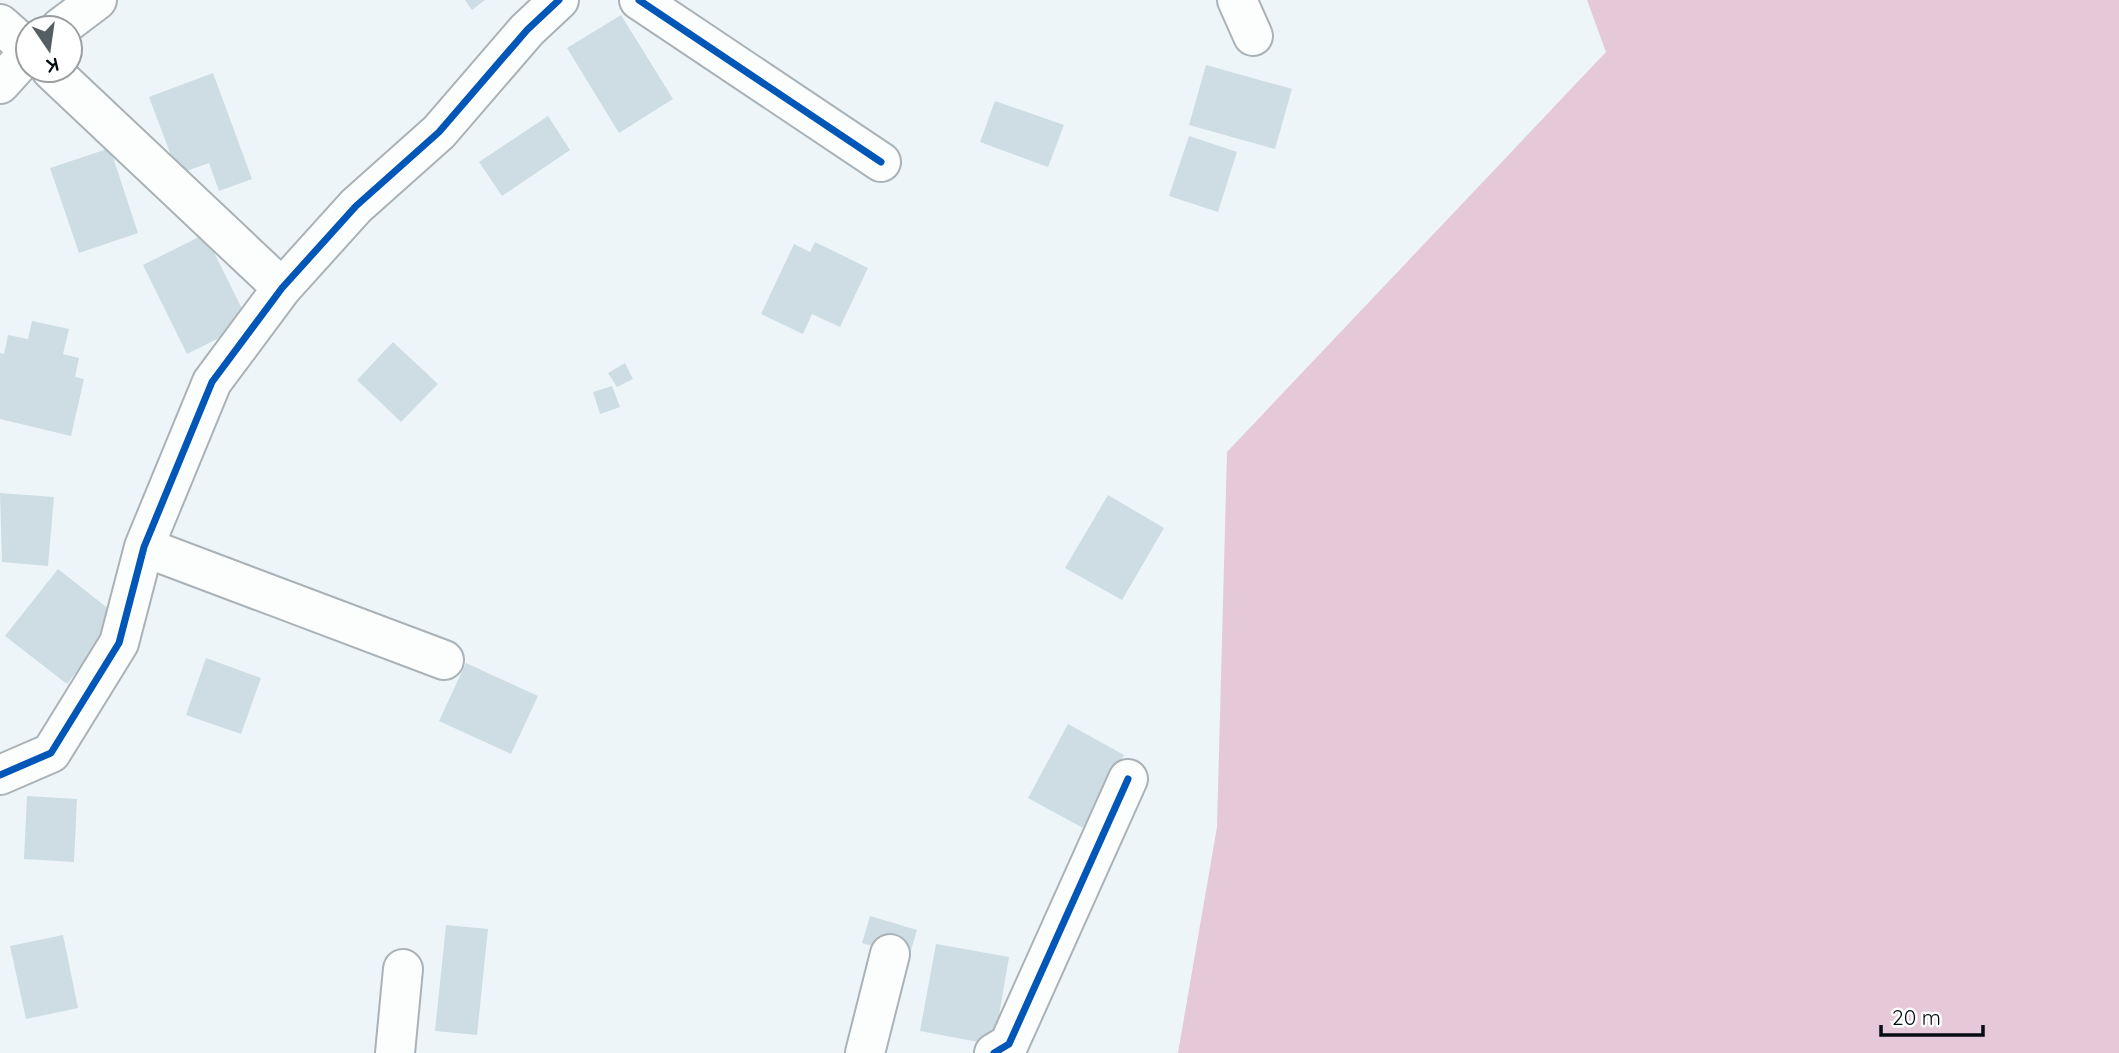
<svg xmlns="http://www.w3.org/2000/svg" width="2119" height="1053" viewBox="0 0 2119 1053" font-family="Quicksand,sans-serif">
<style>
.forest{fill:#e5c9d9}
.building{fill:#cddde3}
.lines{fill:none;stroke-linecap:round;stroke-linejoin:round}
.minor-casing{stroke:#a9b2b6;stroke-width:42}
.minor{stroke:#fcfefe;stroke-width:38}
.cycleway-casing{stroke:#fff;stroke-width:11}
.cycleway{stroke:#0057b8;stroke-width:7}
</style>
<rect width="100%" height="100%" fill="#edf5f8"/>
<!-- forest -->
<path class="forest" d="M1587,0H2119V1053H1178L1217,827L1227,452L1606,52Z"/>
<!-- building -->
<path class="building" d="M465,0H485L472,10Z
M621,15L673,99L619,133L567,48Z
M1206,65L1292,89L1275,149L1189,125Z
M213,73L252,179L219,191L209,163L178,174L149,97Z
M995,101L1064,125L1048,167L980,142Z
M548,116L570,150L502,196L479,162Z
M1189,136L1237,152L1218,212L1169,196Z
M110,148L138,233L79,253L50,168Z
M205,234L249,323L187,354L143,265Z
M815,242L868,268L840,327L812,314L803,334L761,314L794,244L810,252Z
M32,321L69,329L63,354L79,358L75,377L84,379L71,436L0,419V353L4,354L8,335L28,339Z
M393,342L438,384L401,422L357,380Z
M625,363L633,379L617,387L608,373Z
M612,386L620,407L600,414L593,392Z
M0,493L54,497L48,566L2,562Z
M1108,495L1164,528L1122,600L1065,568Z
M58,569L119,617L67,684L5,636Z
M206,658L261,678L241,734L186,715Z
M466,663L538,696L511,754L439,721Z
M1068,724L1124,755L1083,828L1028,798Z
M27,796L77,799L74,862L24,859Z
M870,916L917,930L909,957L862,943Z
M446,925L488,929L477,1035L435,1031Z
M63,935L78,1008L26,1019L10,946Z
M936,944L1009,957L994,1045L920,1031Z"/>
<g class="lines">
<defs>
<path id="minor" d="M639,0L881,162
M1237,0L1253,36
M0,24L28,49
M60,28L97,0
M51,70L282,288
M0,84L28,53
M144,547L444,660
M0,775L51,753L119,643L144,547L212,382L282,288L356,206L439,132L527,30L559,0
M395,1053L403,969
M865,1053L890,954
M994,1053L1009,1044L1128,779"/>
</defs>
<!-- minor casing -->
<use href="#minor" class="minor-casing"/>
<!-- minor -->
<use href="#minor" class="minor"/>
<defs>
<path id="cycleway" d="M639,0L881,162
M0,775L51,753L119,643L144,547L212,382L282,288L356,206L439,132L527,30L559,0
M994,1053L1009,1044L1128,779"/>
</defs>
<!-- cycleway casing -->
<use href="#cycleway" class="cycleway-casing"/>
<!-- cycleway -->
<use href="#cycleway" class="cycleway"/>
</g>
<!-- north arrow -->
<g transform="translate(49 49) rotate(167)"><circle r="33" fill="#ffffff" stroke="#9a9ea0" stroke-width="2"/>
<path d="M0-5L12 26L0 18L-12 26Z" fill="#555e62"/>
<text y="-10" font-size="19" font-weight="bold" text-anchor="middle" fill="#030d11">K</text>
</g>
<!-- scale -->
<path d="M1881 1025v10h102v-10" fill="none" stroke="#030d11" stroke-width="3.5"/>
<text x="1892" y="1025" font-size="21" fill="#030d11" stroke="#ffffff" stroke-width="5" paint-order="stroke">20 m</text>
</svg>
